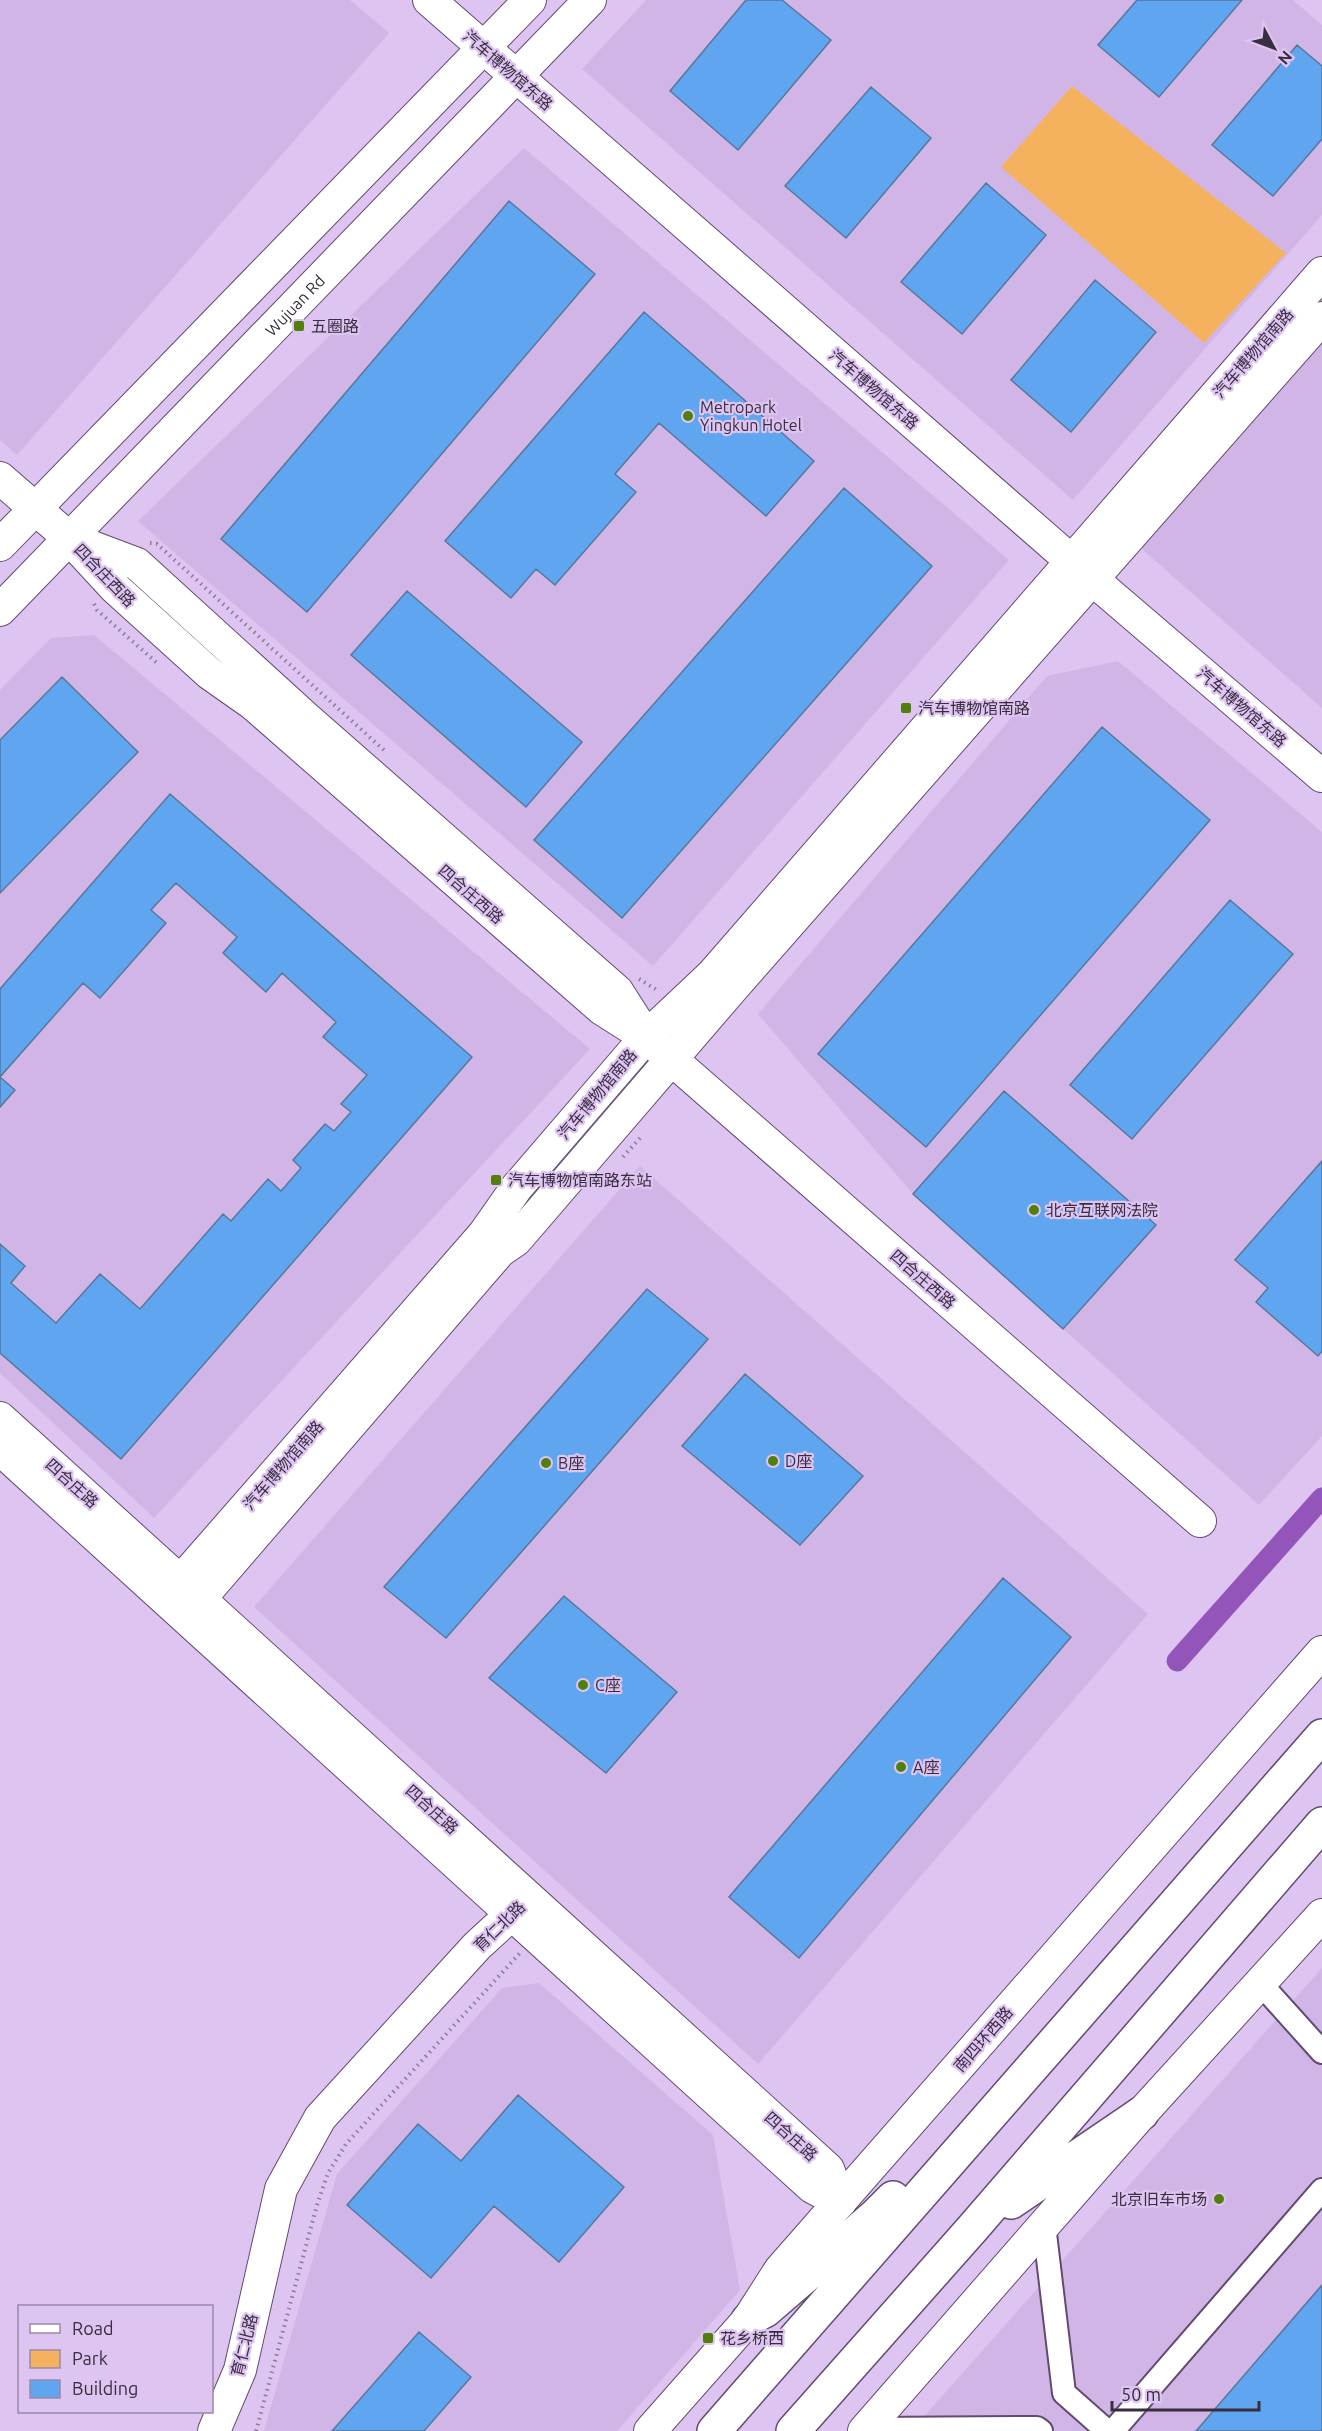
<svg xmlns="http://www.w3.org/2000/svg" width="1322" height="2431" viewBox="0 0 1322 2431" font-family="Ubuntu,'Noto Sans SC',sans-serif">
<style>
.built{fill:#d2b5e7}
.green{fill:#f4b25f}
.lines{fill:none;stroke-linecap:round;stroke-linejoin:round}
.canal{stroke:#9455bb;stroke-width:21}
.building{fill:#5fa5ef;stroke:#57789b;stroke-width:1.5}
.street-casing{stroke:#624b71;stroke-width:26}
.secondary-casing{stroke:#624b71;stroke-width:34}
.highway-casing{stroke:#624b71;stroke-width:36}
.path{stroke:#8d7b9a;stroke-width:4;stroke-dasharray:1.5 4.5;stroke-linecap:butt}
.street{stroke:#fff;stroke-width:22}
.secondary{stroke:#fff;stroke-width:32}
.highway{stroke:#fff;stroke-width:33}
.poi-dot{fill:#517f0c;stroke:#dec4f1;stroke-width:2}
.labels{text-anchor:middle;stroke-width:4.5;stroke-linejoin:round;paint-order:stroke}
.street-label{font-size:16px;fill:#382e3f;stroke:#dec4f1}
.poi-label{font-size:16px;fill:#382e3f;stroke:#dec4f1;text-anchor:start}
</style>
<rect width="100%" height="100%" fill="#dec4f1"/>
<!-- built -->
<path class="built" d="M0,0H350L389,33L17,455L0,440Z
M646,0H1293L1322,25V215L1073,500L582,69Z
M524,148L1009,560L653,966L138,521Z
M1322,330V708L1134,542Z
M94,635L590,1049L154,1518L0,1373V690L51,638Z
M1118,661L1322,832V1436L1259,1505L913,1194L758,1014L1047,676Z
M640,1166L1148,1614L758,2064L254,1607Z
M1322,1968V2431H911Z
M539,1983L713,2135L740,2290L617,2431H264L337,2174L502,1988Z"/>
<!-- green -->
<path class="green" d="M1072,86L1286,253L1204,343L1001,167Z"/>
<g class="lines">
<!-- canal -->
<path class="canal" d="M1177,1661L1322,1498"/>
</g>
<!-- building -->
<path class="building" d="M746,0H782L831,40L738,150L670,91Z
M1137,0H1242L1159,97L1098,45Z
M1297,45L1322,66V139L1273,196L1212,145Z
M871,87L931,138L846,238L785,186Z
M986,183L1046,235L962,334L901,282Z
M509,201L595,274L307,612L221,539Z
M1095,280L1156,332L1071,432L1011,380Z
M644,312L814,461L766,516L659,423L615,474L636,492L555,585L536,569L511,598L445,541Z
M844,488L932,566L622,918L534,840Z
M407,591L582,742L526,807L351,655Z
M62,677L138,752L0,893V740Z
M1102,727L1210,820L926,1147L818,1054Z
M170,794L472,1057L121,1459L0,1353V1244L25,1266L11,1283L56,1323L100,1274L140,1309L223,1214L231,1221L268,1179L281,1191L301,1168L293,1160L325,1124L334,1131L351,1112L341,1104L367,1075L323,1037L336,1022L282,973L266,992L223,953L237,937L176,883L151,910L166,923L100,998L83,983L0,1077L15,1090L0,1107V989Z
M1230,900L1293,954L1132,1139L1070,1085Z
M1004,1091L1156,1225L1063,1329L913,1194Z
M1322,1161V1351L1318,1356L1256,1302L1268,1288L1235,1260Z
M647,1289L708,1339L446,1638L384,1587Z
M745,1374L863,1476L800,1545L682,1446Z
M1003,1578L1071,1637L799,1958L729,1897Z
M564,1596L677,1692L606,1773L489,1678Z
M518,2095L624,2187L559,2262L494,2206L431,2278L347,2205L418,2124L461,2161Z
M1322,2285V2431H1196Z
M419,2332L471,2377L424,2431H332Z"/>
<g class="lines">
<defs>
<path id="street" d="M1260,1983L1322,2052
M1044,2225L1064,2393L1107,2431
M866,2429L1037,2428L1041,2431
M1113,2431L1322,2190"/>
<g id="secondary">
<path d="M429,0L1092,579L1322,776"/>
<path d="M0,478L69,538L115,588L209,673L253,704L602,1009L646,1037L1200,1521"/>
<path d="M76,541L137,564L305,717L617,991L642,1030"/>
<path d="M0,545L530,0"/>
<path id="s1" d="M0,610L590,0"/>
<path d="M0,1418L828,2169L840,2202"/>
<path d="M0,1449L812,2187L840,2202"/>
<path d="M166,1598L484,1234L517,1187L646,1037L712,975L1322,273"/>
<path d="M185,1616L500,1251L516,1240L730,991L1322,318"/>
<path d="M214,2431L240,2370L281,2189L320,2118L477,1946L526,1901"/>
<path d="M650,2431L748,2320L780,2270L1322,1652"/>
<path d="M864,2431L1142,2113L1322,1915"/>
</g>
<path id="highway" d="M1011,2202L1142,2113
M748,2320L766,2310L876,2215L893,2198
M714,2431L1322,1736
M793,2431L972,2229L1322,1824"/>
</defs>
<!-- street casing -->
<use href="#street" class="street-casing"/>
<!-- secondary casing -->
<use href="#secondary" class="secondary-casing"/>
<!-- highway casing -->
<use href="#highway" class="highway-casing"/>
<!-- path -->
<path class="path" d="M150,543L157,544L386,752
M94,604L97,610L158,664
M639,979L659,991
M623,1157L640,1138
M256,2431L317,2205L328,2173L346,2144L520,1953"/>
<!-- street -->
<use href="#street" class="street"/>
<!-- secondary -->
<use href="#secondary" class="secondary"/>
<!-- highway -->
<use href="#highway" class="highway"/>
</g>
<!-- markers -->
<g class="poi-dot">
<rect x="293" y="320" width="12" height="12" rx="3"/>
<circle cx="688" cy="416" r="6"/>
<rect x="900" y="702" width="12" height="12" rx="3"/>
<rect x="490" y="1174" width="12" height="12" rx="3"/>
<circle cx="1034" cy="1210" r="6"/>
<circle cx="773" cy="1461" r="6"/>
<circle cx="546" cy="1463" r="6"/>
<circle cx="583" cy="1685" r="6"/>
<circle cx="901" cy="1767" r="6"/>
<circle cx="1219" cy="2199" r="6"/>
<rect x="702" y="2332" width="12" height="12" rx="3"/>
</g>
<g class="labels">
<!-- street labels -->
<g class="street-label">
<text transform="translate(508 70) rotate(41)" y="6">汽车博物馆东路</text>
<text dy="6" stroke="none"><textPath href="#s1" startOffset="424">Wujuan Rd</textPath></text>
<text transform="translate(1253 353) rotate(-49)" y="6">汽车博物馆南路</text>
<text transform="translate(874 389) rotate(41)" y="6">汽车博物馆东路</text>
<text transform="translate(105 575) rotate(46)" y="6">四合庄西路</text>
<text transform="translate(1242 707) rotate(41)" y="6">汽车博物馆东路</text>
<text transform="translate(471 894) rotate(41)" y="6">四合庄西路</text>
<text transform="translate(597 1094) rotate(-50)" y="6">汽车博物馆南路</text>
<text transform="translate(923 1279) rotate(41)" y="6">四合庄西路</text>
<text transform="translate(283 1465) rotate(-49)" y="6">汽车博物馆南路</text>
<text transform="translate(72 1483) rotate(42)" y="6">四合庄路</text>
<text transform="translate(432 1809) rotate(42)" y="6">四合庄路</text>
<text transform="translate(499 1926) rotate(-44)" y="6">育仁北路</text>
<text transform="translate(983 2039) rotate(-49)" y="6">南四环西路</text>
<text transform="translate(791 2136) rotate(42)" y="6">四合庄路</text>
<text transform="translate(244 2345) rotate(-76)" y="6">育仁北路</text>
</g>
<!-- poi labels -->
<g class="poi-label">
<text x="311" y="332">五圈路</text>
<text x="700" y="413">Metropark<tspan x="700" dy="18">Yingkun Hotel</tspan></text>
<text x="918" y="714">汽车博物馆南路</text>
<text x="508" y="1186">汽车博物馆南路东站</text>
<text x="1046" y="1216">北京互联网法院</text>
<text x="785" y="1467">D座</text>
<text x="558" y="1469">B座</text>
<text x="595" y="1691">C座</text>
<text x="913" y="1773">A座</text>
<text x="1207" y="2205" text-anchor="end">北京旧车市场</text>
<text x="720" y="2344">花乡桥西</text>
</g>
</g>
<!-- legend -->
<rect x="18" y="2305" width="195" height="108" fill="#dec4f1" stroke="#9c88aa" stroke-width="1.5"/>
<rect x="30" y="2324" width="30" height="9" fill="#ffffff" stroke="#9c88aa" stroke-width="1.5"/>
<text x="72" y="2335" font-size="18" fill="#382e3f">Road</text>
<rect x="30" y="2350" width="30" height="18" fill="#f4b25f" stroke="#9c88aa" stroke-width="1.5"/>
<text x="72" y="2365" font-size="18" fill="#382e3f">Park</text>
<rect x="30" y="2380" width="30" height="18" fill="#5fa5ef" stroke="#9c88aa" stroke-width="1.5"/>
<text x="72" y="2395" font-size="18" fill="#382e3f">Building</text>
<!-- north arrow -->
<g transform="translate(1274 48) rotate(131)" stroke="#dec4f1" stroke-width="4.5" paint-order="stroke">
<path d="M0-4.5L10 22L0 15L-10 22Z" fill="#382e3f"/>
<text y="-9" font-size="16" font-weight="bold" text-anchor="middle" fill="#382e3f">N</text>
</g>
<!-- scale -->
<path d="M1112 2401v9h147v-9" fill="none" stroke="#382e3f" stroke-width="3"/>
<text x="1121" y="2401" font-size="18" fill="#382e3f" stroke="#dec4f1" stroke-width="4.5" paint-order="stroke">50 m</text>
</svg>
